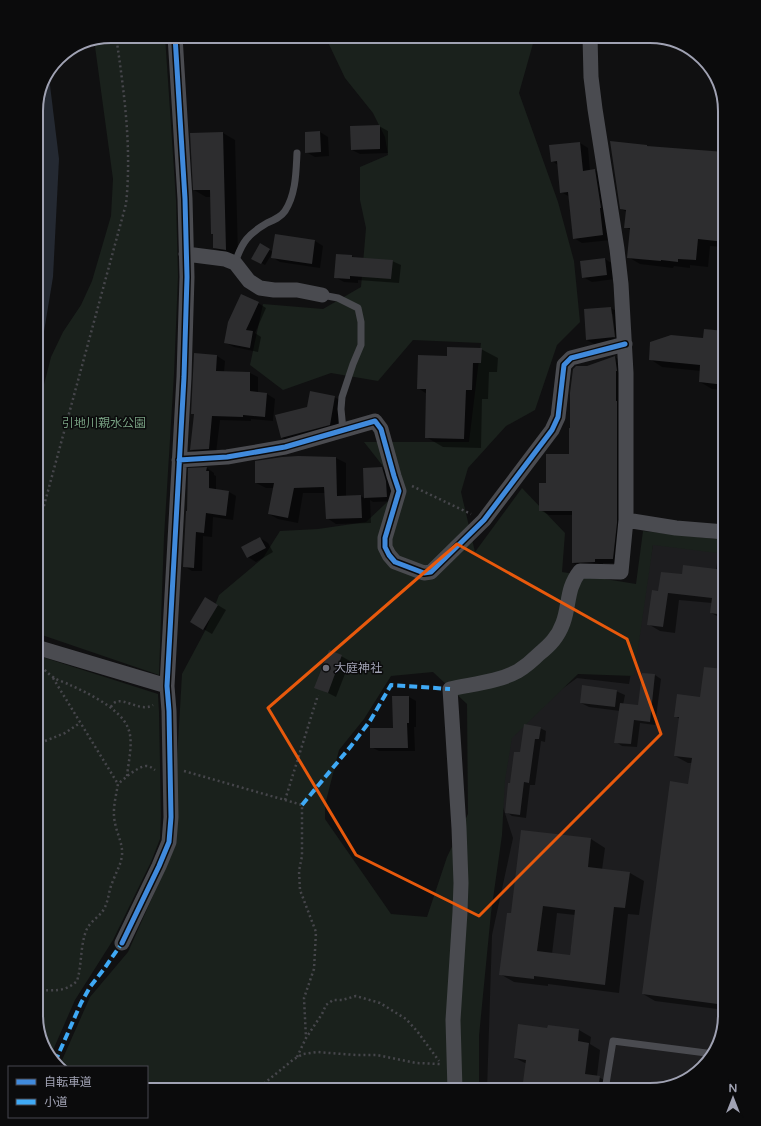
<svg xmlns="http://www.w3.org/2000/svg" width="761" height="1126" viewBox="0 0 761 1126" font-family="'Varela Round','Noto Sans JP',sans-serif">
<style>
.built{fill:#1d1d1f}
.green{fill:#1a211c;fill-rule:evenodd}
.water{fill:#242932}
.shadow{fill:#0007;fill-rule:evenodd}
.building{fill:#2d2d2f;fill-rule:evenodd}
.lines{fill:none;stroke-linecap:round;stroke-linejoin:round}
.path{stroke:#46464b;stroke-width:2.5;stroke-dasharray:2 3;stroke-linecap:butt}
.lane{stroke:#4a4b50;stroke-width:7}
.street{stroke:#4a4b50;stroke-width:15}
.quiet{stroke:#3fa9f5;stroke-width:4;stroke-dasharray:8 4;stroke-linecap:butt}
.cycleway-casing{stroke:#0b0b0c;stroke-width:8}
.cycleway{stroke:#408adc;stroke-width:5}
.marked{fill:none;stroke:#e8590c;stroke-width:3;stroke-linejoin:round}
.poi-dot{fill:#6e6f7a;stroke:#0b0b0c;stroke-width:1.5}
.labels{text-anchor:middle;stroke-width:3;stroke-linejoin:round;paint-order:stroke}
.park-label{font-size:12px;fill:#769f81;stroke:#0b0b0c}
.poi-label{font-size:12px;fill:#a0a2b3;stroke:#0b0b0c;text-anchor:start}
.rim{fill:none;stroke:#a0a2b3;stroke-width:2}
</style>
<rect width="100%" height="100%" fill="#101011"/>
<!-- built -->
<path class="built" d="M653,544L725,552V1016L715,1053L688,1080L651,1090H487L492,935L513,838L499,795L503,732L577,678L629,684Z"/>
<!-- green -->
<path class="green" d="M111,36H165L176,200L178,276L174,374L164,537L159,675L36,633V416L51,357L63,332L81,305L92,281L111,216L113,179L94,39Z
M325,36H531L534,40L519,93L558,202L574,261L580,322L557,345L535,410L506,426L468,468L461,492L475,552L522,488L565,533L562,572L636,584L643,531L725,540V554L653,545L634,676L578,674L512,738L505,780L502,835L491,913L479,1036V1090H147V1067H59L90,997L128,952L176,844L175,795L182,674L206,629L219,595L263,558L280,531L318,529L366,522L401,489L364,442H469L481,343L413,340L378,381L331,373L283,390L250,365L263,304L323,309L361,287L366,228L360,200V167L388,155L385,137L373,113L345,78ZM433,672L467,704L468,814L447,857L427,917L391,914L325,819V805L339,750L364,719L391,676Z
M36,655L158,694L159,712L161,816L160,839L151,862L113,940L75,1000L50,1057L46,1053L36,1015Z"/>
<!-- water -->
<path class="water" d="M49,77L59,159L53,277L36,380V106Z"/>
<!-- shadow -->
<path class="shadow" d="M379,126L388,131V153L360,154L352,150Z
M320,132L328,137L329,156L315,157L306,152Z
M223,133L235,140L238,256L226,255L214,248V235L212,234L211,197H206L194,190Z
M580,143L588,148L590,171L595,170L603,175L611,240L582,243L574,238L570,197L561,192L558,165L552,161Z
M672,150L725,153V247L710,246L708,267L690,265V268L674,266L673,268L640,264L628,257L631,230L625,227L627,212L621,209Z
M315,241L323,246L320,268L280,262L272,257L273,252L265,265L252,258L260,244L273,252Z
M352,256L355,258L392,261L401,265L399,283L358,280V283L344,282L335,277Z
M605,259L613,264L615,279L592,282L583,277Z
M258,303L266,308L255,333L261,337L258,352L234,347L226,343Z
M611,308L623,315L627,344L599,347L587,340ZM611,314H613L616,342H614Z
M725,332V390L712,389L700,382L701,371L662,367L650,359Z
M481,349L498,358L497,372H489L488,399H482L481,448L443,447L426,437L427,394L418,388Z
M217,356L225,361L224,372L250,373L258,377V393L267,394L275,399L273,421L251,419V421L220,420L216,453L199,454L191,450L195,415L192,413Z
M615,357L623,362L621,563H603V566L581,567L573,563V515H549L540,510L547,484L570,455L571,429L587,367Z
M334,397L342,401L337,429L289,442L282,438L308,408Z
M282,458H336L346,463V497L361,496L365,499L364,469L382,468L390,473L395,501L373,502L370,500L371,523L336,524L327,518L326,493H303L298,523L278,519L269,514L274,488H266L256,483Z
M207,468L214,473V475L216,476V490L229,492L236,496L233,520L213,517L212,537L203,536L202,571H192L184,566Z
M260,538L268,543L273,552L256,562L248,557Z
M718,557L725,558V620L711,613L712,603L679,600L675,633L660,631L648,624L659,592L683,576L716,570Z
M206,598L226,610L212,634L191,622Z
M341,656L350,661L336,697L316,687Z
M725,670V1010L655,1001L643,994L689,785L692,763H688L675,756L680,719L675,716L701,698Z
M655,675L661,679L655,725L640,723L637,747L622,746L616,742L620,711L589,707L581,703L616,691L625,695L623,705L639,706Z
M409,697L416,701V727H414L415,751H379L371,747L394,729Z
M540,728L546,731L545,742L541,741L535,785H530L526,818L512,816L506,812L511,785L521,754Z
M591,839L605,848L602,870L630,873L644,881L639,915L628,914L619,993L548,984V986L514,982L500,974L511,914ZM557,913L575,915L570,956L552,954Z
M548,1026L579,1030L591,1037L590,1044L600,1050L597,1076L611,1084L610,1090H523L527,1064L515,1058L548,1029Z
M634,1086L656,1089L651,1090H633Z"/>
<!-- building -->
<path class="building" d="M380,125V149L351,150L350,126Z
M320,131L321,152L305,153V132Z
M223,132L226,250L213,248V234H211L210,190H193L190,133Z
M610,141L647,145V146L725,152V242L698,239L696,260L678,259V262L661,260V261L627,258L630,228H624L626,210L620,209Z
M580,142L583,171L595,169L601,208H600L603,235L573,239L568,192L560,193L557,161L551,162L549,145Z
M275,234L315,240L312,264L271,258Z
M260,243L270,249L261,264L251,259Z
M336,254L352,255V257L393,260L391,279L350,276V279L334,278Z
M605,258L607,275L582,278L580,261Z
M241,294L259,302L246,330L253,331L250,348L224,343L228,322Z
M611,307L615,337L586,340L584,309Z
M704,329L725,331V385L699,382L700,365L649,360L650,342L671,335L703,338Z
M447,347L482,348L481,363H473L472,390H466L464,439L425,438L426,389H417L418,355L447,356Z
M194,353L217,355L216,371L250,372V391L267,393L265,417L243,415V417L212,416L209,449L190,450L194,414H191Z
M615,356L617,371H616V401H617V523L613,559H595V562L572,563V511H539V483H546V454H569V428H570V393L573,369L576,366H587Z
M310,391L335,396L330,425L281,438L275,415L307,407Z
M298,456L336,457L337,496L361,495L362,518L326,519L324,487L294,488L288,518L268,514L274,483H255V461L282,457Z
M207,467L206,471H209V488L229,491L226,516L206,513L204,533L196,532L194,568L183,567L186,511H187L188,468Z
M382,467L386,481L387,497L364,498L363,468Z
M260,537L266,548L247,558L241,547Z
M683,565L725,570V615L710,613L712,598L668,593L663,627L647,625L652,590L658,591L661,572L682,574Z
M205,597L218,605L203,630L190,622Z
M329,650L342,655L328,693L314,688Z
M704,667L725,669V1005L642,994L670,781L688,784L692,758L674,756L679,717H674L677,694L700,697Z
M642,673L655,674L650,722L634,720L631,744L614,743L620,703L638,705Z
M582,685L617,690L615,707L580,703Z
M392,696H409V723H407L408,748H370V728H393Z
M524,724L541,727L539,739H535L529,783L524,782L520,815L505,813L508,783H510L514,752H520Z
M521,830L591,838L588,867L630,872L625,908L614,907L605,985L534,976V979L499,975L507,913H511ZM543,906L575,910L570,955L537,951Z
M518,1024L547,1028L548,1025L579,1029L578,1041L589,1043L585,1074L600,1076L598,1090H522L526,1060L514,1058Z"/>
<g class="lines">
<!-- path -->
<path class="path" d="M412,486L471,514
M36,535L126,204C132,148 124,91 116,36
M36,665C44,668 47,673 53,677C58,681 65,682 70,685C88,693 121,709 128,728C134,742 128,762 127,777
M53,678L118,784
M111,707C119,691 138,714 153,705
M36,753L45,741L65,733L80,723
M184,771L285,800L318,695
M285,800L302,805V856L299,871L300,890L316,932L314,969L304,998L306,1038
M36,990C53,990 64,993 77,981C82,965 80,947 86,931C89,923 97,918 102,912C109,903 108,891 113,881C116,872 121,865 122,855C123,844 117,834 115,823C112,810 116,796 118,784C125,778 137,767 146,766C150,766 152,768 155,770
M297,1057L306,1038L322,1014L326,1005L333,1000H342L356,996L380,1003L406,1019L417,1031L439,1061
M256,1090L294,1059L303,1054L317,1052L356,1055H377L416,1063L440,1064"/>
<!-- lane -->
<path class="lane" d="M235,263C242,242 248,234 267,223C274,220 281,217 285,211C296,194 296,172 297,153
M322,295L338,298L358,308L361,322V345L353,364L342,397L341,409L343,430
M605,1090L613,1041L714,1054"/>
<!-- street -->
<path class="street" d="M590,36L591,77L595,109L617,249L621,284L626,373V520L676,528L725,532
M186,254L225,259L235,263L249,281L260,288L274,290H297L322,295
M179,460L227,457L285,447L375,421L381,429L394,476L399,491L385,538V547L389,555L395,562L424,573L431,572L484,520L552,430L558,417L564,365L571,358L625,344
M36,647L167,686
M122,943L159,866L169,842L171,817L169,711L167,686L184,377L187,277L185,199L175,36
M455,1090L453,1020L460,912L461,883L459,828L450,689C472,684 498,682 518,671C526,666 533,660 539,654C550,645 558,637 563,623C570,604 566,589 580,571L621,572L626,520"/>
<!-- quiet -->
<path class="quiet" d="M302,805L351,746L370,721L391,685L450,689
M55,1062L81,1003L90,987L104,969L122,943"/>
<defs>
<path id="cycleway" d="M179,460L227,457L285,447L375,421L381,429L394,476L399,491L385,538V547L389,555L395,562L424,573L431,572L484,520L552,430L558,417L564,365L571,358L625,344
M122,943L159,866L169,842L171,817L169,711L167,686L184,377L187,277L185,199L175,36"/>
</defs>
<!-- cycleway casing -->
<use href="#cycleway" class="cycleway-casing"/>
<!-- cycleway -->
<use href="#cycleway" class="cycleway"/>
</g>
<!-- marked area -->
<path class="marked" d="M457,544L627,639L661,734L479,916L356,855L268,708Z"/>
<!-- markers -->
<circle class="poi-dot" cx="326" cy="668" r="4"/>
<g class="labels">
<!-- park labels -->
<g class="park-label">
<text x="104" y="427">引地川親水公園</text>
</g>
<!-- poi labels -->
<g class="poi-label">
<text x="334" y="672">大庭神社</text>
</g>
</g>
<!-- crop -->
<path d="M0 0H761V1126H0ZM111 43H650A68 68 0 0 1 718 111V1015A68 68 0 0 1 650 1083H111A68 68 0 0 1 43 1015V111A68 68 0 0 1 111 43Z" fill="#0b0b0c" fill-rule="evenodd"/>
<path class="rim" d="M111 43H650A68 68 0 0 1 718 111V1015A68 68 0 0 1 650 1083H111A68 68 0 0 1 43 1015V111A68 68 0 0 1 111 43Z"/>
<!-- legend -->
<rect x="8" y="1066" width="140" height="52" fill="#0b0b0c" stroke="#47474f"/>
<rect x="16" y="1079" width="20" height="6" fill="#408adc" stroke="#47474f"/>
<text x="44" y="1086" font-size="12" fill="#a0a2b3">自転車道</text>
<rect x="16" y="1099" width="20" height="6" fill="#3fa9f5" stroke="#47474f"/>
<text x="44" y="1106" font-size="12" fill="#a0a2b3">小道</text>
<!-- north arrow -->
<g transform="translate(733 1098)" stroke="#0b0b0c" stroke-width="3" paint-order="stroke">
<path d="M0-3L7 15L0 10L-7 15Z" fill="#a0a2b3"/>
<text y="-6" font-size="11" font-weight="bold" text-anchor="middle" fill="#a0a2b3">N</text>
</g>
</svg>
